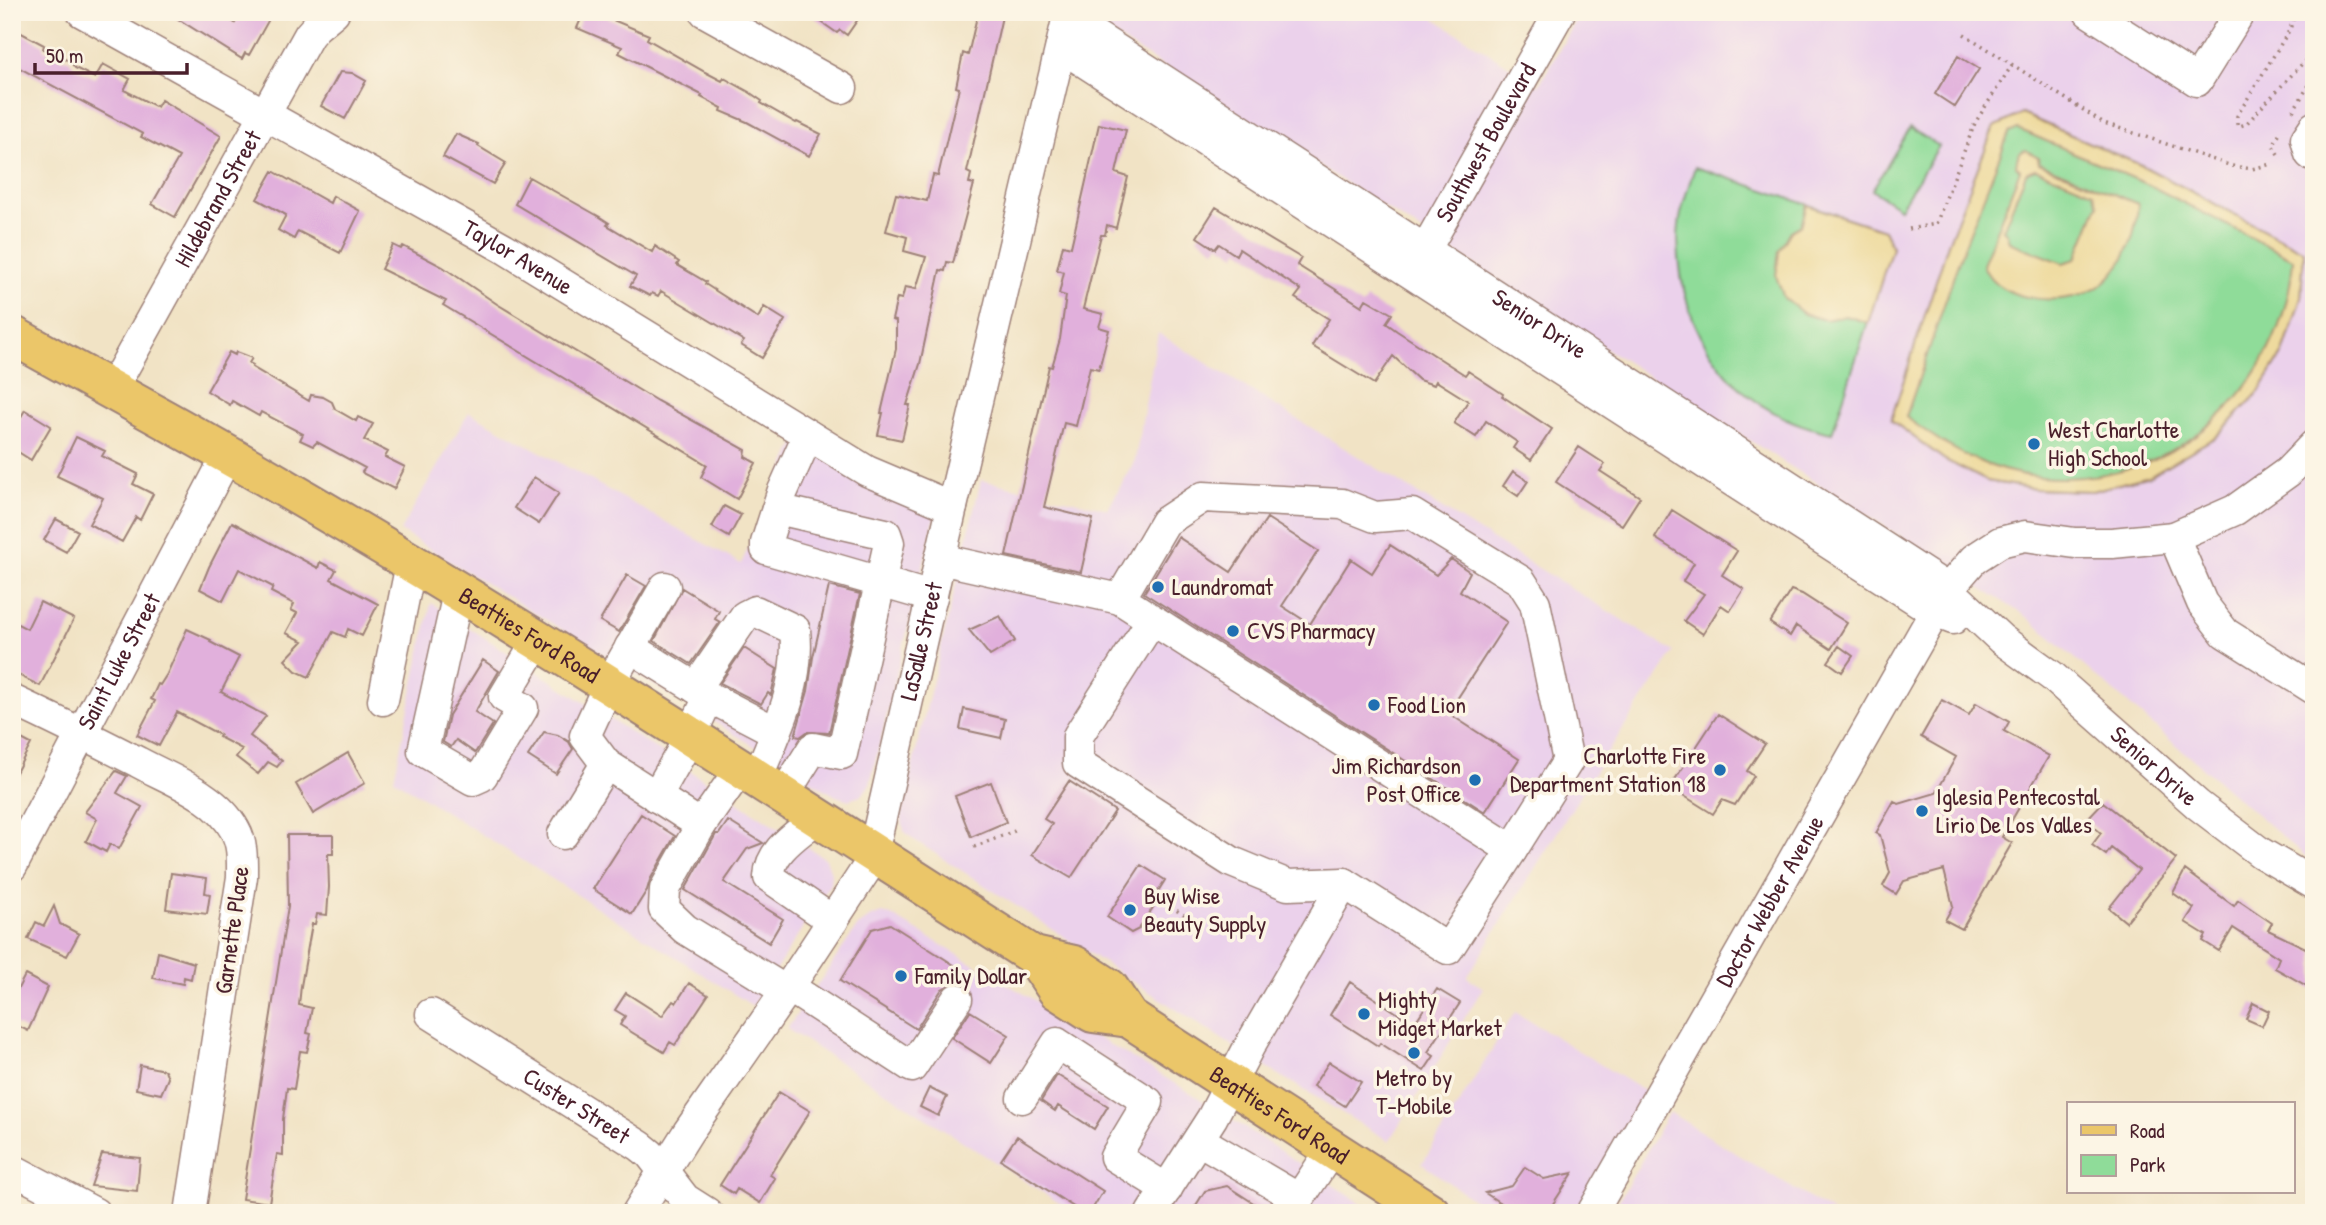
<svg xmlns="http://www.w3.org/2000/svg" width="2326" height="1225" viewBox="0 0 2326 1225" font-family="'Patrick Hand',sans-serif">
<style>
.built{fill:#ebd1eb}
.green{fill:#8fdc99;stroke:#6c7e62;stroke-width:2}
.sand{fill:#eeda9e;stroke:#9c7c64;stroke-width:2;fill-rule:evenodd}
.building{fill:#e1b0dc}
.lines{fill:none;stroke-linecap:round;stroke-linejoin:round}
.minor-casing{stroke:#9e8178;stroke-width:33}
.major-casing{stroke:#9e8178;stroke-width:42}
.path{stroke:#9e8178;stroke-width:3.5;stroke-dasharray:2 5;stroke-linecap:butt}
.minor{stroke:#fff;stroke-width:30}
.major{stroke:#ebc669;stroke-width:38}
.poi-dot{fill:#1f6fb2;stroke:#fcf5e5;stroke-width:2.5}
.labels{text-anchor:middle;stroke-width:7;stroke-linejoin:round;paint-order:stroke}
.street-label{font-size:24px;fill:#4a1f2b;stroke:#fcf5e5}
.poi-label{font-size:24px;fill:#4a1f2b;stroke:#fcf5e5;text-anchor:start}
</style>
<rect width="100%" height="100%" fill="#fcf5e5"/>
<filter id="ink" filterUnits="userSpaceOnUse"><feTurbulence type="fractalNoise" baseFrequency=".0143" numOctaves="2"/><feDisplacementMap in="SourceGraphic" scale="14" xChannelSelector="R" yChannelSelector="G"/><feConvolveMatrix kernelMatrix="1 2 1 2 8 2 1 2 1" color-interpolation-filters="sRGB"/></filter>
<filter id="wash" filterUnits="userSpaceOnUse"><feTurbulence type="fractalNoise" baseFrequency=".00686" numOctaves="4" result="noise"/><feDisplacementMap in="SourceGraphic" scale="28" xChannelSelector="R" yChannelSelector="G"/><feGaussianBlur stdDeviation="1.57" result="paint"/><feColorMatrix in="noise" values="0 0 0 0 0 0 0 0 0 0 0 0 0 0 0 0 0 1.4 0 .05"/><feComposite in="paint" operator="in"/></filter>
<g filter="url(#wash)">
<rect width="100%" height="100%" fill="#f1e3c5"/>
<!-- built -->
<path class="built" d="M1093,12H1424L1539,85L1581,12H2314V860L2304,855L2027,617L1100,26Z
M1158,333L1674,652L1598,767L1467,977L1483,988L1389,1141L1259,1063L913,839L904,831L901,814L981,480L1108,509L1135,460Z
M469,412L741,564L797,439L936,512L870,784L863,794L849,800L836,796L400,531Z
M431,603L826,859L831,873L830,884L753,1006L394,779Z
M883,913L896,918L1191,1093L1376,1213H1075L787,1029L858,926L871,917Z
M1515,1012L1647,1093L1574,1213H1493L1422,1164Z
M1669,1112L1833,1213H1612Z"/>
<!-- green -->
<path class="green" d="M2022,114L2143,166L2304,251L2301,298L2283,353L2258,393L2217,436L2149,476L2092,491L2036,489L1987,481L1945,460L1891,420L1948,244L1994,127Z
M1910,128L1939,146L1900,208L1872,190Z
M1695,167L1884,230L1892,247L1832,433C1735,414 1680,336 1678,240C1678,215 1687,191 1695,167Z"/>
<!-- sand -->
<path class="sand" d="M2022,114L2143,166L2304,251L2301,298L2283,353L2258,393L2217,436L2149,476L2092,491L2036,489L1987,481L1945,460L1891,420L1948,244L1994,127ZM2018,129L2149,185L2293,259C2284,390 2173,489 2040,477C1988,472 1947,448 1906,417L1961,255L2009,133Z
M2026,150L2038,157L2039,163L2138,204C2136,235 2127,265 2101,285C2071,308 1997,305 1983,265L2020,170L2016,166C2017,157 2018,152 2026,150ZM2036,169L2093,192L2098,205L2076,259L2063,263L2009,242L2007,234L2003,230L2026,173Z
M1807,205L1884,230L1892,247L1868,323L1846,316L1825,320L1804,314L1784,298L1776,276L1779,251L1791,231L1801,225Z"/>
<g id="blocks">
<!-- building -->
<path class="building" d="M167,12H218L235,23L241,12H252L268,21L249,55L245,53L242,59Z
M584,12H594L649,35L647,39L705,72L722,81L724,78L749,92L762,101L761,103L796,123L797,122L821,134L809,156L747,122L721,111L722,108L701,97L702,95L619,53L622,47L577,28Z
M807,12H863L847,35L840,30L837,33Z
M978,12H1003L967,172L971,174L969,183L974,184L953,263L947,262L945,271L940,270L920,364L907,405H910L902,440L878,435L883,413H881L896,349V321L892,320L897,298L902,299L905,287L916,289L926,257L904,251L907,237L886,231L896,194L927,201L933,175L938,176L959,88L956,87L963,53L968,55Z
M12,28L44,45L43,49L62,59L69,60L75,68L95,78L103,64L130,79L124,90L157,107L161,100L221,136L175,217L152,204L179,157L141,137L143,134L12,64Z
M1958,56L1979,69L1955,107L1935,94Z
M340,72L352,73L366,81L345,119L321,106Z
M1099,124L1126,130L1116,173L1128,177L1116,228L1107,225L1105,235H1101L1083,309L1103,314L1099,327L1109,330L1099,369L1090,367L1076,426L1064,423L1044,507L1093,519L1081,572L1006,556L1049,366L1052,367L1060,339L1066,296L1059,294L1064,272L1057,270L1063,245L1071,247Z
M456,134L479,144L478,146L506,163L493,184L443,157Z
M273,171L330,203L333,196L360,211L340,253L298,231L294,239L278,230L286,215L257,199Z
M529,177L600,217L609,223L607,225L652,252L655,246L679,262L677,265L706,282L705,284L758,318L764,307L785,320L762,358L741,345L744,341L661,291L658,296L652,293L650,296L630,286L636,276L515,204Z
M1216,207L1301,258L1297,265L1362,306L1366,299L1392,314L1386,323L1397,331L1465,375L1468,371L1503,394L1502,396L1552,429L1531,460L1513,448L1517,442L1486,421L1476,437L1454,423L1468,401L1436,381L1434,385L1419,380L1393,356L1374,384L1312,346L1329,319L1295,298L1301,290L1239,249L1236,255L1219,244L1215,249L1197,237Z
M393,245L401,249L403,246L443,267L497,304L657,401L746,450L745,457L756,463L737,499L701,477L707,465L443,305L446,301L381,269Z
M229,352L235,355L236,352L252,358L249,363L253,365L252,367L309,401L311,395L323,397L332,402L335,409L356,421L358,417L373,424L364,440L388,452L385,457L405,467L394,489L364,474L362,472L365,468L317,442L313,446L300,440L303,434L261,412L259,416L232,401L230,405L207,391Z
M25,410L51,426L31,460L12,448V432Z
M76,437L105,451L102,456L138,474L133,484L153,494L140,520L136,517L122,542L89,524L103,498L57,476Z
M1579,447L1605,464L1600,471L1640,497L1622,525L1556,482Z
M1513,471L1528,481L1518,496L1503,486Z
M534,477L559,493L539,524L514,508Z
M724,506L741,515L729,537L712,527Z
M1672,510L1737,551L1722,575L1744,589L1730,611L1721,605L1703,634L1684,621L1704,594L1683,581L1694,563L1655,538Z
M1267,518L1318,551L1282,606L1310,624L1351,559L1372,573L1390,545L1436,575L1451,559L1470,572L1460,591L1507,622L1448,713L1519,759L1485,812L1144,593L1178,537L1231,572Z
M56,519L78,531L66,552L44,540Z
M232,522L318,568L320,562L336,570L331,579L378,604L362,636L348,629L345,637L333,632L309,677L296,671L285,660L303,641L286,633L297,613L291,610L294,604L271,592L273,587L239,569L223,601L200,589L209,567Z
M627,575L646,586L619,632L600,621Z
M829,586L860,594L829,733L807,732L800,737L795,736L808,691L813,657Z
M682,588L719,611L715,619L720,622L691,664L654,641Z
M1791,590L1802,594L1847,623L1831,649L1796,626L1790,636L1770,623Z
M40,602L74,619L40,686L12,672V621L27,629Z
M1000,616L1015,641L990,656L969,630Z
M187,629L211,640L210,642L239,657L221,692L266,716L250,736L282,761L277,767L268,762L258,774L236,757L242,749L219,737L220,735L177,712L159,746L137,735L155,701L151,699L158,684L160,685L167,674Z
M1839,646L1853,656L1842,672L1828,662Z
M744,648L777,669L771,695L768,693L761,704L720,683Z
M483,660L499,671L475,712L493,724L475,753L456,740L451,747L443,742L449,715Z
M1942,700L1969,715L1976,703L2009,722L2004,731L2049,756L2002,837L2012,843L1962,929L1945,920L1953,906L1944,870L1904,881L1896,894L1883,886L1890,873L1880,835L1876,833L1894,801L1899,804L1936,793L1956,757L1921,737Z
M964,709L1005,719L1001,738L960,729Z
M1718,714L1765,744L1747,771L1754,776L1735,805L1722,800L1713,814L1670,787Z
M544,732L558,735L569,742L573,749L556,774L528,756Z
M12,734L31,744L12,780Z
M348,753L365,783L313,814L296,784Z
M116,771L127,776L117,793L142,807L119,849L110,844L106,852L86,841L97,819L85,812Z
M1069,781L1115,811L1071,878L1032,855L1052,824L1044,819Z
M991,782L1006,822L971,837L955,796Z
M2103,802L2176,859L2126,922L2109,908L2139,870L2111,848L2106,855L2092,845L2101,833L2086,820Z
M641,814L675,836L650,880L647,890L632,914L593,889Z
M728,821L763,843L747,849L724,882L783,919L769,943L685,890L716,834H719Z
M287,835H333V854H328L329,887L327,915L317,914L315,924H312L301,986L299,1005L312,1008L307,1033L311,1034L307,1052L300,1051L294,1089L287,1088L283,1119V1155L277,1154L269,1203L242,1199L288,906Z
M1141,865L1165,880L1152,901L1156,903L1139,929L1131,933L1107,917Z
M2185,870L2234,906L2238,900L2272,923L2268,930L2314,952V990L2275,968L2279,958L2233,928L2219,951L2203,941L2206,935L2185,922L2194,908L2173,893Z
M171,873L207,878L205,893L210,894L207,914L166,909Z
M54,906L60,924L79,934L67,956L28,939L36,922L44,926Z
M890,924L962,970L955,982L942,989L916,1029L840,981L872,929Z
M158,952L194,963L191,979L184,977L183,984L153,978Z
M25,975L48,987L28,1031L12,1023V1000Z
M1350,982L1414,1024L1437,989L1460,1003L1428,1052L1434,1056L1424,1071L1380,1043L1378,1046L1330,1015Z
M689,983L708,995L675,1045L670,1042L664,1052L620,1025L625,1016L615,1010L626,993L662,1016L673,1001L676,1003Z
M2253,1003L2269,1011L2262,1026L2246,1019Z
M970,1011L1009,1035L991,1063L952,1038Z
M1329,1062L1361,1082L1345,1106L1313,1086Z
M140,1065L165,1070L168,1078L161,1094L136,1089Z
M1057,1075L1108,1106L1094,1129L1058,1106L1055,1111L1041,1101Z
M929,1088L947,1097L938,1116L920,1107Z
M779,1092L810,1111L770,1175L775,1178L760,1203L737,1189L734,1194L720,1185Z
M1017,1136L1103,1191L1090,1213H1083L1001,1160Z
M102,1154L140,1158L137,1191L91,1186Z
M1525,1167L1544,1179L1573,1173L1547,1213H1516L1485,1193L1512,1186Z
M1227,1186L1269,1213H1191L1205,1191Z"/>
</g>
</g>
<g filter="url(#ink)">
<use href="#blocks" fill-opacity="0" stroke="#9e8178" stroke-width="2"/>
<g class="lines">
<defs>
<g id="minor">
<path id="s1" d="M82,12L504,248L867,471L952,507"/>
<path d="M705,12L842,88"/>
<path d="M2089,12L2197,81L2240,12"/>
<path id="s2" d="M1068,18L1948,589L2001,639L2052,676L2198,805L2261,853L2314,884"/>
<path d="M1061,47L1935,612L1953,619"/>
<path d="M2314,127L2306,139L2310,154L2314,157"/>
<path id="s3" d="M1415,268L1560,12"/>
<path id="s4" d="M111,391L309,35L316,27L334,12"/>
<path d="M808,435L782,493L766,543V549L932,597"/>
<path d="M777,509L886,534L889,543L842,754L813,748L783,796"/>
<path d="M2174,537L2202,603L2225,633L2314,689"/>
<path d="M940,559L1120,599L1512,850L1568,761L1535,603L1521,581L1412,514L1375,517L1342,504L1203,497L1165,522L1120,599"/>
<path d="M458,593L423,751L473,780L482,776L523,708L504,697L537,642"/>
<path d="M1152,620L1078,736V763L1232,862L1288,885L1344,883L1448,949L1512,850"/>
<path d="M630,647L696,688"/>
<path d="M709,697L776,732"/>
<path d="M12,700C55,720 97,741 138,762C171,780 216,795 235,830C243,844 242,861 242,877L190,1213"/>
<path d="M383,700L411,564"/>
<path d="M606,764L701,825L741,768"/>
<path d="M656,797L690,737L709,697L696,688L745,616L755,611L795,630C801,684 777,730 757,778"/>
<path d="M818,817C799,834 770,849 769,877L833,921"/>
<path d="M701,825L665,889L664,909L685,929L786,991"/>
<path d="M563,834L606,764L585,736L608,686L665,587"/>
<path id="s5" d="M12,866L227,456"/>
<path d="M789,987L912,1067L957,999"/>
<path id="s6" d="M431,1014L640,1146L650,1154L685,1199L707,1213"/>
<path d="M1022,1098L1057,1043L1148,1102L1115,1157L1167,1189"/>
<path d="M1199,1140L1299,1199L1332,1149"/>
<path d="M12,1169L95,1213"/>
<path id="s7" d="M637,1213L688,1132L789,987L867,868L873,853L952,507L1069,12"/>
<path d="M1151,1213L1212,1118L1249,1047L1344,883"/>
<path id="s8" d="M1592,1213L1948,589L1974,559L2000,542L2025,536L2075,543H2112L2174,537L2235,510L2288,472L2314,445"/>
</g>
<g id="major">
<path id="s9" d="M12,335C105,387 199,437 290,491C543,638 788,799 1034,956L1074,965L1109,988L1129,1018L1431,1213"/>
<path d="M1034,956L1057,990L1093,1013L1129,1018"/>
</g>
</defs>
<!-- minor casing -->
<use href="#minor" class="minor-casing"/>
<!-- major casing -->
<use href="#major" class="major-casing"/>
<!-- path -->
<path class="path" d="M2296,12L2290,29L2237,116V124L2240,126L2246,124L2314,51
M1964,34L2104,123L2232,166L2252,169L2271,164
M2293,111L2314,77
M2278,154L2273,146L2281,130
M1909,229L1936,224L1975,123L2012,65
M974,847L1017,830
M1165,903L1193,921"/>
<!-- minor -->
<use href="#minor" class="minor"/>
<!-- major -->
<use href="#major" class="major"/>
</g>
</g>
<!-- markers -->
<g class="poi-dot">
<circle cx="2034" cy="444" r="7"/>
<circle cx="1158" cy="587" r="7"/>
<circle cx="1233" cy="631" r="7"/>
<circle cx="1374" cy="705" r="7"/>
<circle cx="1720" cy="770" r="7"/>
<circle cx="1475" cy="780" r="7"/>
<circle cx="1922" cy="811" r="7"/>
<circle cx="1130" cy="910" r="7"/>
<circle cx="901" cy="976" r="7"/>
<circle cx="1364" cy="1014" r="7"/>
<circle cx="1414" cy="1053" r="7"/>
</g>
<g class="labels">
<!-- street labels -->
<g class="street-label">
<text dy="8" stroke="none"><textPath href="#s3" startOffset="144">Southwest Boulevard</textPath></text>
<text dy="8" stroke="none"><textPath href="#s4" startOffset="220">Hildebrand Street</textPath></text>
<text dy="8" stroke="none"><textPath href="#s1" startOffset="500">Taylor Avenue</textPath></text>
<text dy="8" stroke="none"><textPath href="#s2" startOffset="562">Senior Drive</textPath></text>
<text dy="8" stroke="none"><textPath href="#s9" startOffset="598">Beatties Ford Road</textPath></text>
<text dy="8" stroke="none"><textPath href="#s7" startOffset="648">LaSalle Street</textPath></text>
<text dy="8" stroke="none"><textPath href="#s5" startOffset="231">Saint Luke Street</textPath></text>
<text dy="8" stroke="none"><textPath href="#s2" startOffset="1321">Senior Drive</textPath></text>
<text dy="8" stroke="none"><textPath href="#s8" startOffset="359">Doctor Webber Avenue</textPath></text>
<text transform="translate(232 930) rotate(-82)" y="8">Garnette Place</text>
<text dy="8" stroke="none"><textPath href="#s6" startOffset="172">Custer Street</textPath></text>
<text dy="8" stroke="none"><textPath href="#s9" startOffset="1494">Beatties Ford Road</textPath></text>
</g>
<!-- poi labels -->
<g class="poi-label">
<text x="2048" y="438">West Charlotte<tspan x="2048" dy="28">High School</tspan></text>
<text x="1172" y="595">Laundromat</text>
<text x="1247" y="639">CVS Pharmacy</text>
<text x="1388" y="713">Food Lion</text>
<text x="1706" y="764" text-anchor="end">Charlotte Fire<tspan x="1706" dy="28">Department Station 18</tspan></text>
<text x="1461" y="774" text-anchor="end">Jim Richardson<tspan x="1461" dy="28">Post Office</tspan></text>
<text x="1936" y="805">Iglesia Pentecostal<tspan x="1936" dy="28">Lirio De Los Valles</tspan></text>
<text x="1144" y="904">Buy Wise<tspan x="1144" dy="28">Beauty Supply</tspan></text>
<text x="915" y="984">Family Dollar</text>
<text x="1378" y="1008">Mighty<tspan x="1378" dy="28">Midget Market</tspan></text>
<text x="1414" y="1086" text-anchor="middle">Metro by<tspan x="1414" dy="28">T-Mobile</tspan></text>
</g>
</g>
<!-- margin -->
<rect width="2326" height="1225" fill="none" stroke="#fcf5e5" stroke-width="42"/>
<!-- legend -->
<rect x="2067" y="1102" width="228" height="91" fill="#fcf5e5" stroke="#b59f9b" stroke-width="2"/>
<rect x="2081" y="1125" width="35" height="10" fill="#ebc669" stroke="#b59f9b" stroke-width="2"/>
<text x="2130" y="1138" font-size="21" fill="#4a1f2b">Road</text>
<rect x="2081" y="1155" width="35" height="21" fill="#8fdc99" stroke="#b59f9b" stroke-width="2"/>
<text x="2130" y="1172" font-size="21" fill="#4a1f2b">Park</text>
<!-- scale -->
<path d="M35 63v10h152v-10" fill="none" stroke="#4a1f2b" stroke-width="3.5"/>
<text x="46" y="63" font-size="21" fill="#4a1f2b" stroke="#fcf5e5" stroke-width="5" paint-order="stroke">50 m</text>
</svg>
